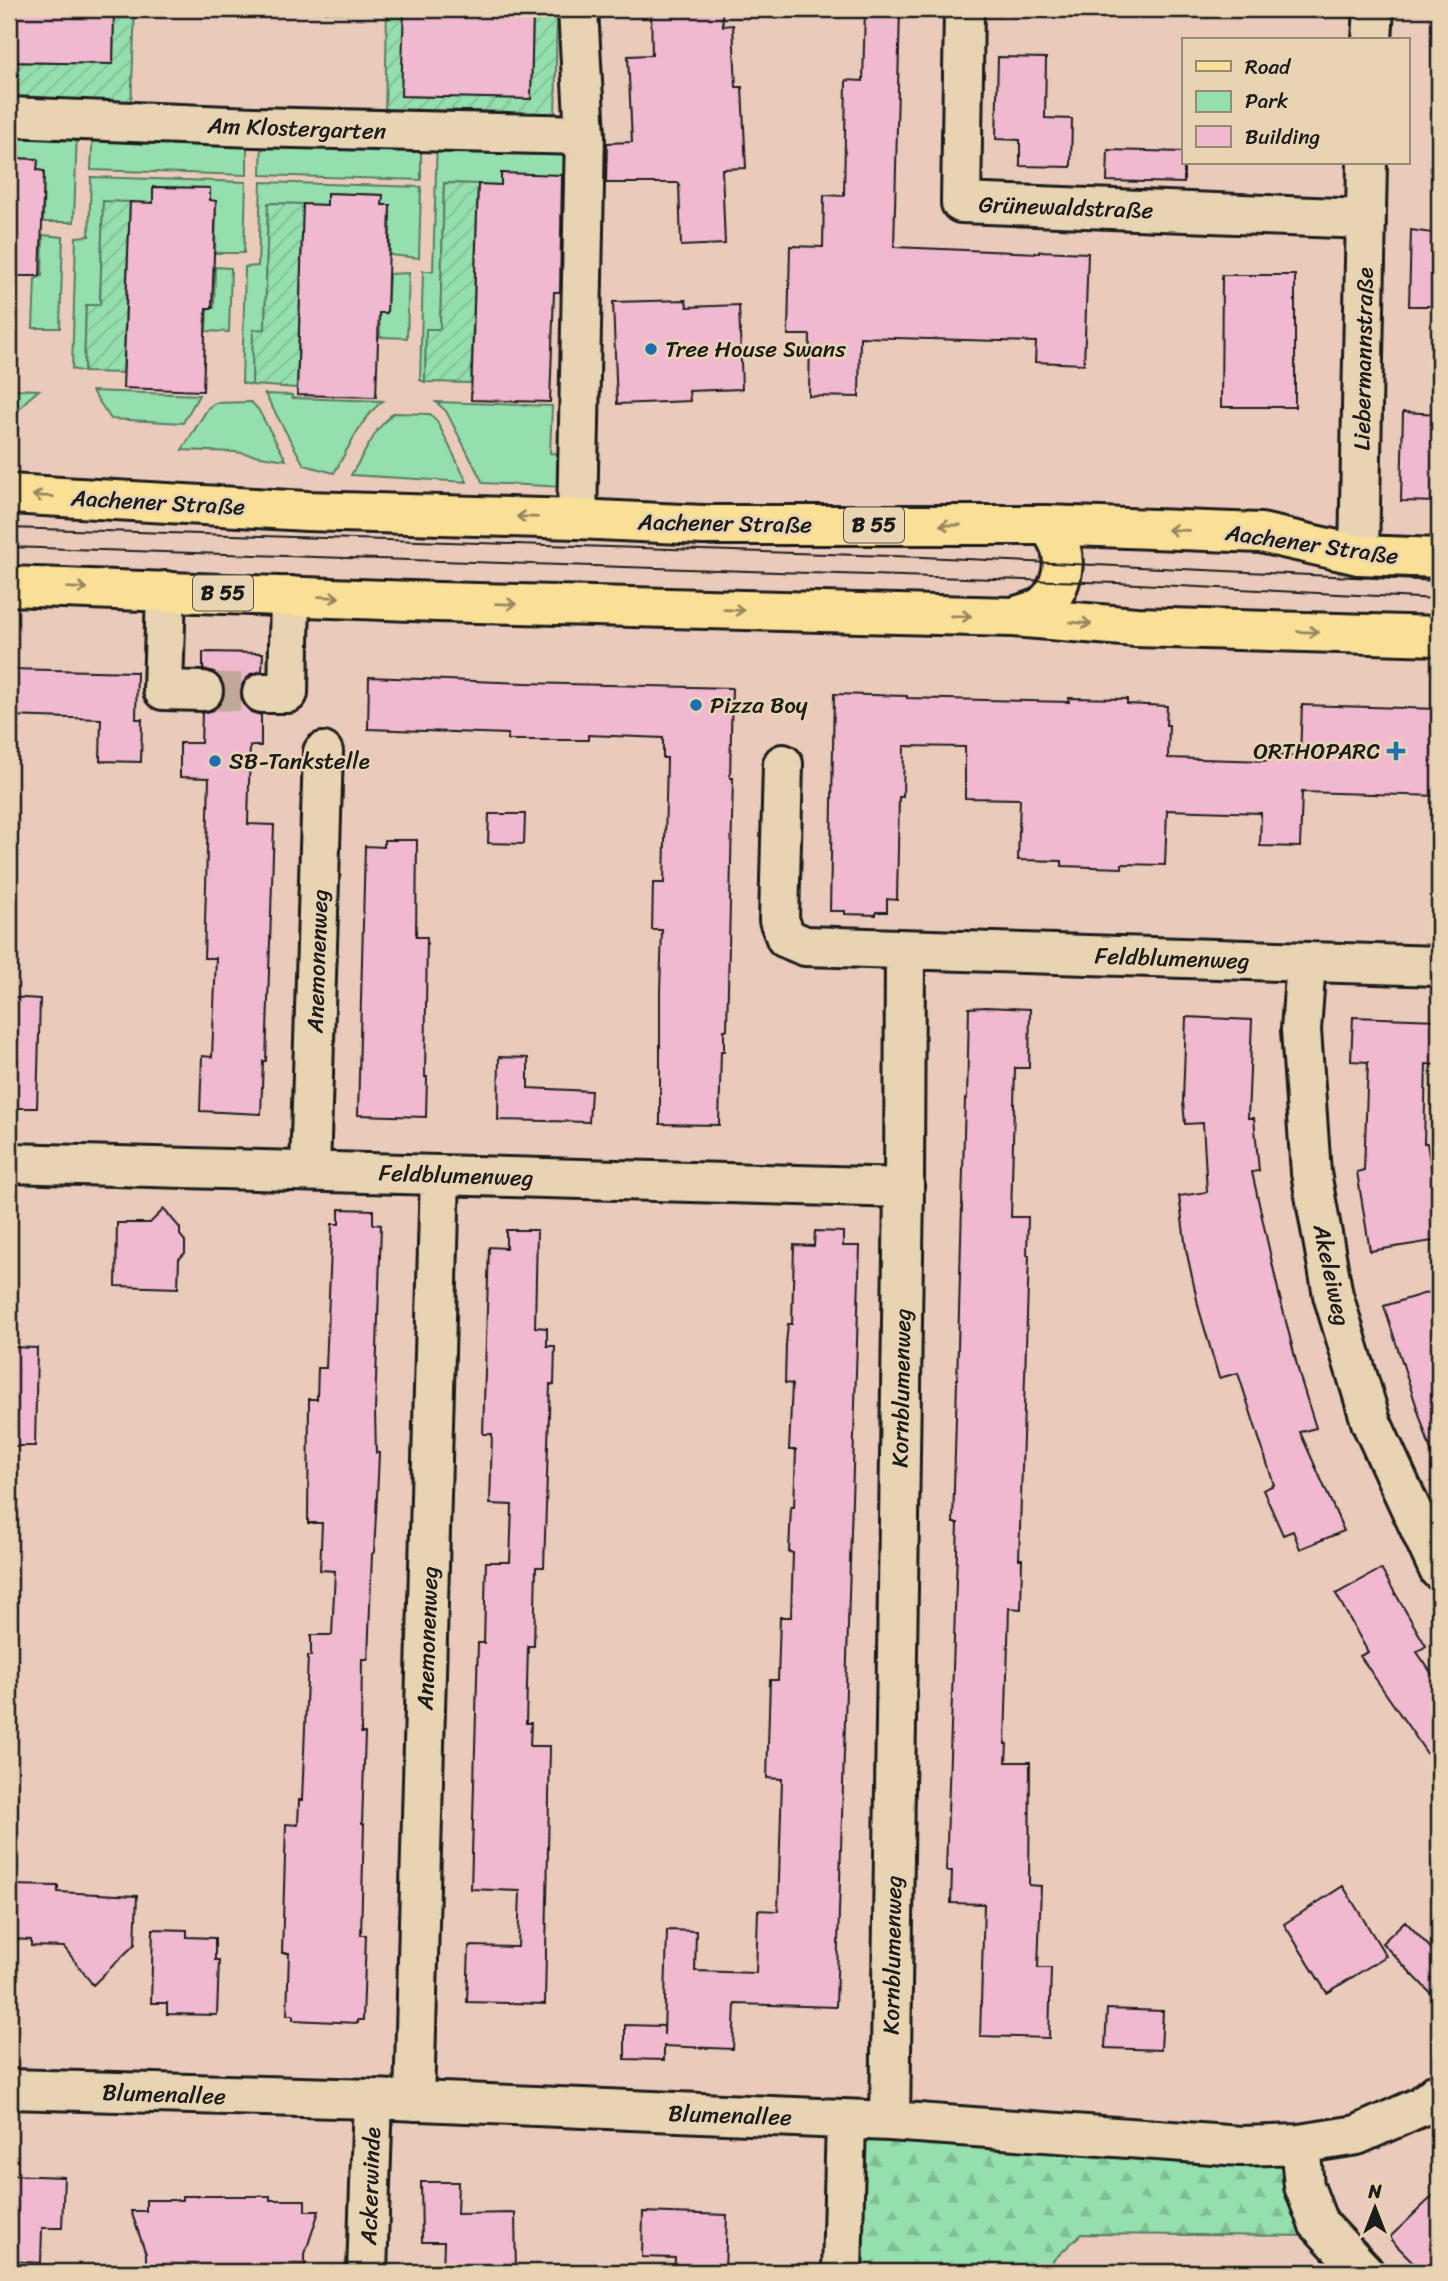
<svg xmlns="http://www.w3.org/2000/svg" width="1448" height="2281" viewBox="0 0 1448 2281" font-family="Sriracha,sans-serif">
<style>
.green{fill:#95dead;stroke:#587d64;stroke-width:2}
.forest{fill:url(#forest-firs);stroke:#587d64;stroke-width:2}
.garden{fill:url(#garden-furrows);stroke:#587d64;stroke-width:2}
.building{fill:#f0b9d0;stroke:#1c1c1c;stroke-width:2}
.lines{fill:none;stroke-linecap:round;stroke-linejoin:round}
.minor-tunnel{stroke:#c1a89b;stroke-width:38;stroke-dasharray:38 19;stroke-linecap:butt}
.minor-casing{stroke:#1c1c1c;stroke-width:44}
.major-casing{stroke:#1c1c1c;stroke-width:44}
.minor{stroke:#e8d3b2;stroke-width:38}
.major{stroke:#fadf96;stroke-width:38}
.tram{stroke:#1c1c1c;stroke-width:2}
.oneway{stroke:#96875f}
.poi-dot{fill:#1f6fb2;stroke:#e8d3b2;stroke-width:2.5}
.labels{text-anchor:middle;stroke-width:5;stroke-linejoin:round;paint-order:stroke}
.shield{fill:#e8d3b2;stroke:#595349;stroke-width:2}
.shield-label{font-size:21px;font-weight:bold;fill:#1c1c1c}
.street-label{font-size:23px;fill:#1c1c1c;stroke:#e8d3b2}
.poi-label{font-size:23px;fill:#1c1c1c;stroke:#e8d3b2;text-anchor:start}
</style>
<defs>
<pattern id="forest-firs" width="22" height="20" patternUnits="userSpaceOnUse" patternTransform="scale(1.75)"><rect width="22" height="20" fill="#95dead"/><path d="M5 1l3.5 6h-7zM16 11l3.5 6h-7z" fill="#80be94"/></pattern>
<pattern id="garden-furrows" width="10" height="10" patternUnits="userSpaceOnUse" patternTransform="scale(1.75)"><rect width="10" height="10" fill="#95dead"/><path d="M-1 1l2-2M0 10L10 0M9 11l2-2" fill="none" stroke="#80be94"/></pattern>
</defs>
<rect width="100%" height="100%" fill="#eacbbb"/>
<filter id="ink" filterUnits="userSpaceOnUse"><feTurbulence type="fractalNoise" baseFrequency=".0143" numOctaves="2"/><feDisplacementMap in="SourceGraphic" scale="14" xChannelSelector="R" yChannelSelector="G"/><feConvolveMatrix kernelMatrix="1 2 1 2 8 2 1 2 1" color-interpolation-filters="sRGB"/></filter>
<g filter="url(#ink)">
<!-- green -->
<path class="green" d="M9,126L77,129L74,222H43L44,171L37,170L38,159L9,158Z
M93,129L247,134V175L91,170Z
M262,134L421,140V180L261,175Z
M437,140L578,144L575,236L563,235V185L501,173V185L444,183L440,329H426L425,382L420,380L423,271H433Z
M91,177L246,182L244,253H215L216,202L210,200V188L153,187V203L103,202L100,306H86L84,372L72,369L76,237L89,236Z
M261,182L421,187L419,258L390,255V206L382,205V195L327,193V205L268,203L265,330H253L252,385L242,383L245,267L258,266Z
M43,235L63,237L60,328H33L35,279L42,276Z
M215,267L231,268L229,332L206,331L207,309L214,308Z
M409,273L407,338L380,337L379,313H387L389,274Z
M9,389L39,390L27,400L9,422Z
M92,391L199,395L183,423L111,419Z
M265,394L292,395V398L383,401C361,417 348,450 334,473L304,465Z
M251,402L258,409L286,460L235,452L182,450L208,408L215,403Z
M436,402L552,406L550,453L568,454L566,487L483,483L446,411Z
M393,413L430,414L437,421L467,482L351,475L378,429Z"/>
<!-- forest -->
<path class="forest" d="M852,2126L1294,2151L1319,2236L1081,2234L1041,2272H849Z"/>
<!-- garden -->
<path class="garden" d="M114,9H135L131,109L9,105V62L113,64Z
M249,9H352V13Z
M387,9H404L402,96L531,98L533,9H557L555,121L385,117Z
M444,183L478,184L471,383L425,382L426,329H440Z
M103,201L130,202L123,373L84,372L86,305H100Z
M268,203L303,204L297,388L252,385L253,330L265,329Z"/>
<!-- building -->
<path class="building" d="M9,9H114L113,64L9,62Z
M404,9H533L531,99L401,96Z
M651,9H722L723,26L733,25L736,87H742L746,168L722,169L725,244L681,246L679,183H606L607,143L632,142L628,56L652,55Z
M865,9H900L894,247L1039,253V251L1088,253L1084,364L1035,362L1036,342L860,337L859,397L809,396L810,335H788L790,246L823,247L824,195L844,196L846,80L863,81Z
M998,57L1046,58L1045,118L1072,119L1071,167L1020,166V140L996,139Z
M1108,150L1184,152V183L1107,181Z
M9,158L38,159L37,170L44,171L40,276H9Z
M501,173L562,175L560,292H554L550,402L471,400L478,184L501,185Z
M153,187L210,188V200L216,201L212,308H206L203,391L123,388L130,202L153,203Z
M327,193L383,195L382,205H390L387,313H379L376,397L297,395L303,204L327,205Z
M1411,230L1439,234V306H1409Z
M1222,275H1295V407H1221Z
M686,300L687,307L739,305L742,389L689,391L690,401L617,404L613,302Z
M1403,412L1439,414V502L1401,501Z
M203,652L263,653L262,671L251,674L243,683L240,692L243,704L251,712L261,715V746H250L248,824L274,825L266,1061H263L261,1114L200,1111L202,1056L212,1057L216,958H204L209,778L180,777V743H201L202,713L214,710L221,703L225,692L222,680L214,672L203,669Z
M9,669L137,672L136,719H142L141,762L100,761L101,719L9,716Z
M369,677L525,683L732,688L730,778H733L727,1030H724V1051H721L719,1125L660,1124V991L662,930H652L653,883H664L667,758H663V738L588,735V740H508V734L368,729Z
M834,694L907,696V698L1069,702V698L1127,699V704L1167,706L1166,725H1169L1168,758L1268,761V755L1300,756L1302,705L1439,709V796L1302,792L1300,847L1260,846L1261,813L1167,810L1165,865L1122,864V868L1062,866V861L1018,860L1020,799L965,798V747L904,746L903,797H899L897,900L887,899V912H876V915L845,914V911H830Z
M489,814H525L524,844L488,843Z
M384,840H417L416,937H427L425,1077H427L426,1117L358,1115L365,846L384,847Z
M9,997L40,999L37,1108H9Z
M986,1007L1030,1009L1029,1068H1015L1011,1217H1028L1027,1255H1029L1019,1559H1022L1021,1609L1009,1608L1005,1744H1007L1006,1762H1030L1029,1885L1041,1886L1038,1968H1051L1049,2038L980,2036L984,1904L951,1903L952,1871H946L958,1523H953L965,1099H967L969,1008Z
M1186,1017L1252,1020L1248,1118H1254L1259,1171L1252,1172L1279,1294L1300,1377L1316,1428L1300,1432L1344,1531L1300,1549L1293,1531L1283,1535L1263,1490L1274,1485L1238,1373L1219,1378L1199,1309L1186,1249L1179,1196L1207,1192L1203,1123L1185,1124L1183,1101Z
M1353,1017L1439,1020V1065L1426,1064L1424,1143H1427L1439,1221V1240L1370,1251L1357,1172L1364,1170L1368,1062L1351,1061Z
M499,1057L528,1058V1088L591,1091L589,1122L498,1120Z
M164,1209L180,1228V1235L185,1241V1253L179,1259L178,1288L116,1286L117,1223H150Z
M339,1209L373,1210V1224L381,1225L375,1411L376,1453H379L378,1477L374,1552L372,1554L368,1659H362L361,1733H365L362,1824H364L361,1935H366L363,2020H358V2023L293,2020V2015H287L289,1953H282L286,1824L298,1825L299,1800H302L308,1656H311V1635H332L335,1571L320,1570L322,1523H308L309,1399H317L318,1368H326L332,1224H339Z
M506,1230H537L535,1327L547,1328V1346H555L554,1385L550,1384L544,1567H536L534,1646H528L526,1723H531L530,1746H550L545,2004L467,2002L469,1946L518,1947L520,1891L471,1889L478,1643H484L486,1562H510L512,1505L490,1504L492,1434H483L489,1247L506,1248Z
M815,1231L843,1232V1246H860L836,2007L735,2004L733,2049L664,2046V2060L625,2059V2025L664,2026V2035L667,1930L696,1931L695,1971L756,1973L758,1910L778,1911L782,1779L767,1778L770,1680H778L780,1617H791L793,1553L789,1552L791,1507H794L796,1450H789L792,1384L785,1383L786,1344L788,1324H792L794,1245L814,1246Z
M1439,1289V1456L1433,1457L1384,1306Z
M9,1347L37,1348L35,1446H9Z
M1381,1569L1426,1646L1417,1652L1439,1684V1771L1360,1656L1368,1652L1336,1594Z
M9,1885L58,1886V1892L137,1896L135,1944L93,1985L64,1947L31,1946V1940L9,1939Z
M1343,1886L1386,1956L1327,1993L1284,1924Z
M1405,1921L1439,1957V2002L1382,1943Z
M153,1929L187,1930V1937L215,1938V1960H219L217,2015L167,2014V2003H151Z
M1107,2009L1163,2011L1161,2050L1105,2048Z
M9,2175L64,2177L62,2228H42L41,2263L9,2261Z
M421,2182H458L457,2214L515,2213L516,2272H443L444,2242H422Z
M1439,2190V2272H1423L1389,2238Z
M182,2196H270V2200H305V2211H319L305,2254V2266H146V2254L131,2211H146V2200H182Z
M643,2212L727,2215L725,2272H674L675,2258L642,2257Z"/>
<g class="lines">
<!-- minor-tunnel -->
<path class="minor-tunnel" d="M203,691L262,693"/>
<defs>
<path id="minor" d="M964,9L961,203L1365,219
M1372,40L1374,9
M9,117L254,127L585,135
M577,519L585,135L578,9
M1359,555L1367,163
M166,591L163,690L203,691
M262,693H288L290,596
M783,764L779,920L786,938L805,946L1439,966
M1306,962L1301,1030L1311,1173L1333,1295L1371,1422L1439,1570
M9,1163L904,1188
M310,1170L323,752
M9,2089L373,2099L890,2121L1241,2146L1300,2144L1357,2135L1422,2106L1439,2092
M414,2101L440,1175
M890,2121L904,1188L905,950
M1300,2144L1304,2186L1318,2223L1364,2272
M367,2272L373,2099
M842,2272L846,2120"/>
<path id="major" d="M9,494L307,511L577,519L703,525H1046L1261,533L1359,555L1439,558
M9,586L438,602L1013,617L1136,627L1439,636
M1013,617C1022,614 1037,611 1044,605C1062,589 1069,559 1056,538C1054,533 1049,529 1046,525"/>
</defs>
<!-- minor casing -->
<use href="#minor" class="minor-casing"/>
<!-- major casing -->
<use href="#major" class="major-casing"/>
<!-- minor -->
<use href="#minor" class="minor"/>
<!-- major -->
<use href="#major" class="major"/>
<!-- tram -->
<path class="tram" d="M9,528L923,557L1439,581
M9,547L1117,583L1439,599"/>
</g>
<!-- one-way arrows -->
<defs><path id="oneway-shaft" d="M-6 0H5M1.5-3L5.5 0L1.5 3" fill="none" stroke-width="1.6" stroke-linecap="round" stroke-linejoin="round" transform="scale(1.75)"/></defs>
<g class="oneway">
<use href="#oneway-shaft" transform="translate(43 496) rotate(-177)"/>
<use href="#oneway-shaft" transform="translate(527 517) rotate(-178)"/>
<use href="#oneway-shaft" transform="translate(950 525) rotate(180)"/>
<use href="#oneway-shaft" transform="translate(1178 530) rotate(-178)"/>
<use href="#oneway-shaft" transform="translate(77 588) rotate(2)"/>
<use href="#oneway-shaft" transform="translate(329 597) rotate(2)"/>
<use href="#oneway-shaft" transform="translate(506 604) rotate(2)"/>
<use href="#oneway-shaft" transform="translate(734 610) rotate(2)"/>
<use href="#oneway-shaft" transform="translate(961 616) rotate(1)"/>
<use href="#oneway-shaft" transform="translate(1081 623) rotate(5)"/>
<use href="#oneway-shaft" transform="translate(1308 632) rotate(2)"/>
</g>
</g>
<!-- markers -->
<g class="poi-dot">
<circle cx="651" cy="349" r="7"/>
<circle cx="696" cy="705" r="7"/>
<path d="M1392.5 740.5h7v7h7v7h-7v7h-7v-7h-7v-7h7z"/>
<circle cx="215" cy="761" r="7"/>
</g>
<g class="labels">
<!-- shield labels -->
<g class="shield">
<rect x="844" y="507.5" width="60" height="35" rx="5"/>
<rect x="193" y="575.5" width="60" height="35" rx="5"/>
</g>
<g class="shield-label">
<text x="874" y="532">B 55</text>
<text x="223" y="600">B 55</text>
</g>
<!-- street labels -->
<g class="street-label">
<text transform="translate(297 128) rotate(2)" y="8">Am Klostergarten</text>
<text transform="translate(1066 207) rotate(2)" y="8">Grünewaldstraße</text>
<text transform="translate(1363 359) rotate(-89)" y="8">Liebermannstraße</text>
<text transform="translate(158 502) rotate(3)" y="8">Aachener Straße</text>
<text transform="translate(725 523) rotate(1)" y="8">Aachener Straße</text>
<text transform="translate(1312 544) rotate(8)" y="8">Aachener Straße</text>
<text transform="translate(1172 958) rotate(2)" y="8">Feldblumenweg</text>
<text transform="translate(317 961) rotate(-88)" y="8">Anemonenweg</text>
<text transform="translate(456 1175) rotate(2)" y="8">Feldblumenweg</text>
<text transform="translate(1332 1275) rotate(78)" y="8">Akeleiweg</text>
<text transform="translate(901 1388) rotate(-89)" y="8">Kornblumenweg</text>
<text transform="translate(427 1638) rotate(-88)" y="8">Anemonenweg</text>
<text transform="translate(892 1955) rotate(-89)" y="8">Kornblumenweg</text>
<text transform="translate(164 2094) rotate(2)" y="8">Blumenallee</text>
<text transform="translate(730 2115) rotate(2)" y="8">Blumenallee</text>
<text transform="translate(370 2186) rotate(-88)" y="8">Ackerwinde</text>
</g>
<!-- poi labels -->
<g class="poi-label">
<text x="665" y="357">Tree House Swans</text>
<text x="710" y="713">Pizza Boy</text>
<text x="1380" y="759" text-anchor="end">ORTHOPARC</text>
<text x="229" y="769">SB-Tankstelle</text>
</g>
</g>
<!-- margin -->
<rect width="1448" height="2281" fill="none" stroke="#e8d3b2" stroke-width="35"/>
<rect x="18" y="18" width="1413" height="2246" fill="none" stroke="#1c1c1c" stroke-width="2.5" filter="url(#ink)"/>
<!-- legend -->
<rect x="1182" y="38" width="228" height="126" fill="#e8d3b2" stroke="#968a76" stroke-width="2"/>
<rect x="1196" y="61" width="35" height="10" fill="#fadf96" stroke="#968a76" stroke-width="2"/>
<text x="1245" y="74" font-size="21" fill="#1c1c1c">Road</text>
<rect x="1196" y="91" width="35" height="21" fill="#95dead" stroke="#968a76" stroke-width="2"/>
<text x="1245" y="108" font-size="21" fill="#1c1c1c">Park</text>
<rect x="1196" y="126" width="35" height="21" fill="#f0b9d0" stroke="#968a76" stroke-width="2"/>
<text x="1245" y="144" font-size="21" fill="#1c1c1c">Building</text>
<!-- north arrow -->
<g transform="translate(1375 2208)" stroke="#e8d3b2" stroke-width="5" paint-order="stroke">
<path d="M0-5L12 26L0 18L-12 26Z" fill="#1c1c1c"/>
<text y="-10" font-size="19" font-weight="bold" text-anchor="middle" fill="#1c1c1c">N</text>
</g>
</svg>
